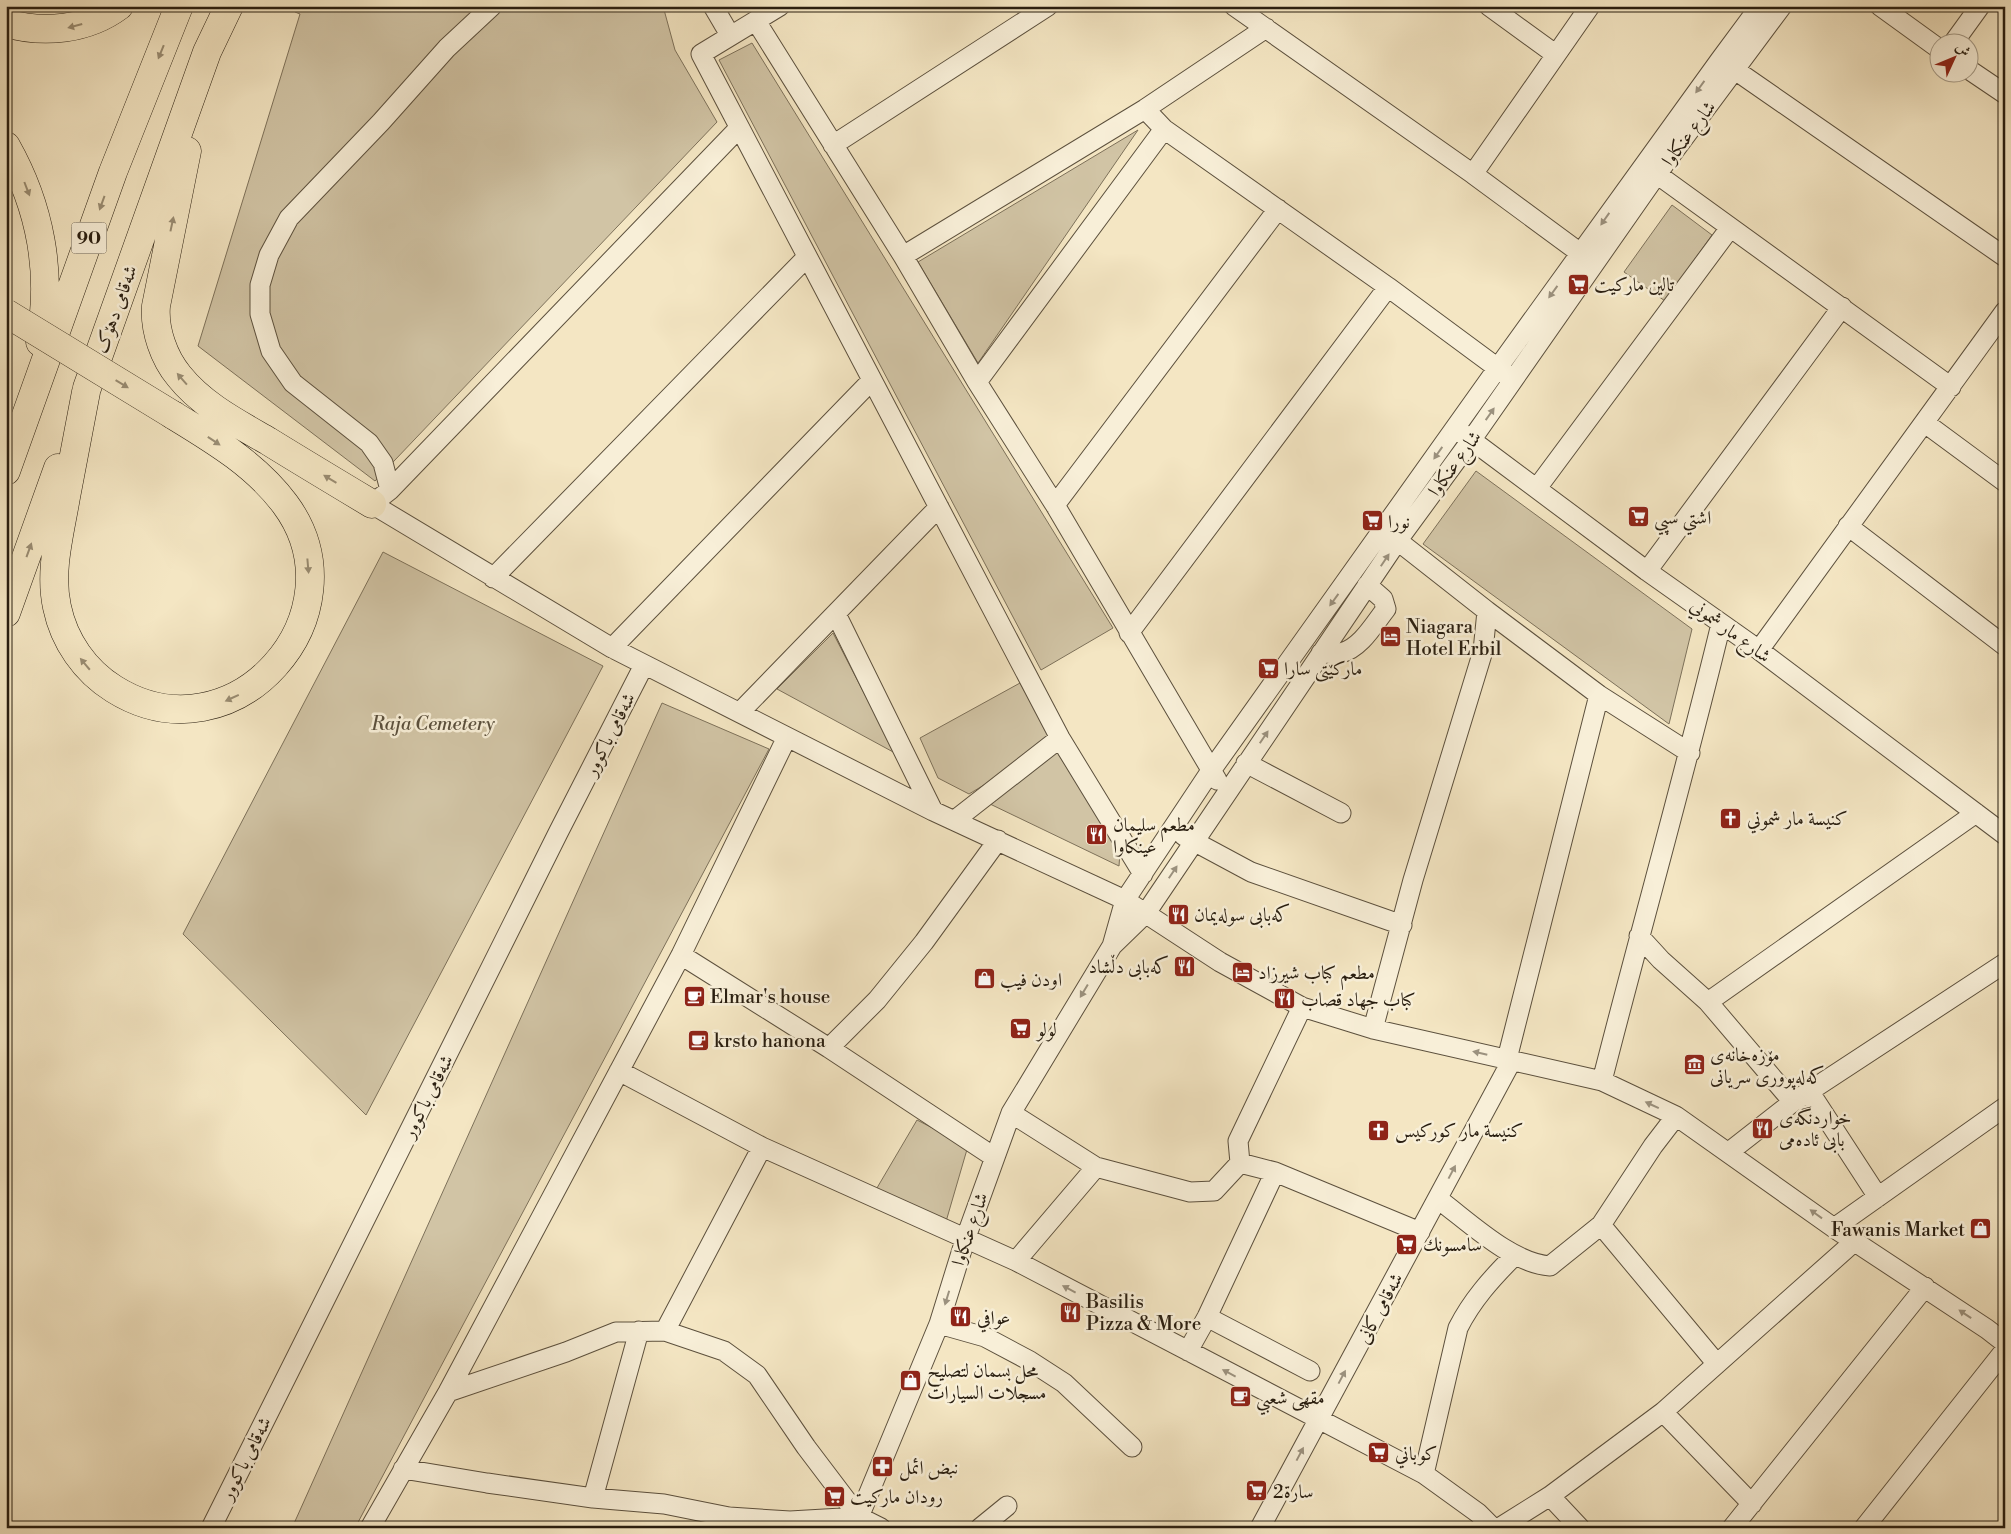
<svg xmlns="http://www.w3.org/2000/svg" width="2011" height="1534" viewBox="0 0 2011 1534" font-family="'Libre Bodoni',Amiri,serif">
<style>
.green{fill:#d1c4a5;stroke:#7d715a}
.lines{fill:none;stroke-linecap:round;stroke-linejoin:round}
.minor-casing{stroke:#5c503d;stroke-width:21}
.highway-casing{stroke:#291e10;stroke-width:29}
.minor{stroke:#f8efd8;stroke-width:19}
.highway{stroke:#f4e6c3;stroke-width:28}
.highway-bridge-casing{stroke:#291e10;stroke-width:29;stroke-linecap:butt}
.highway-bridge{stroke:#f4e6c3;stroke-width:28}
.oneway{fill:#998c72}
.oneway2{fill:#9b917e}
.labels{text-anchor:middle;stroke-width:5;stroke-linejoin:round;paint-order:stroke}
.shield{fill:#f8efd8;stroke:#675d4c;stroke-width:1}
.shield-label{font-size:18px;font-weight:bold;fill:#291e10}
.street-label{font-size:19px;fill:#291e10;stroke:#f8efd8}
.poi-label{font-size:19px;fill:#291e10;stroke:#f8efd8;text-anchor:start}
.park-label{font-size:19px;font-style:italic;fill:#5b503d;stroke:#f8efd8}
</style>
<rect width="100%" height="100%" fill="#f4e6c3"/>
<filter id="stains"><feTurbulence type="fractalNoise" baseFrequency=".004" numOctaves="4"/><feColorMatrix values="0 0 0 0 .2 0 0 0 0 .09 0 0 0 0 .02 0 0 0 .5 -.17"/></filter>
<radialGradient id="worn" r=".72"><stop offset=".6" stop-color="#630" stop-opacity="0"/><stop offset="1" stop-color="#630" stop-opacity=".3"/></radialGradient>
<!-- green -->
<path class="green" d="M298,6H663L675,50L717,122L375,481L198,346L300,14L295,12Z
M752,43L1113,628L1041,670L719,60Z
M1138,130L978,363L918,262Z
M1672,205L1712,235L1665,301L1624,272Z
M1476,471L1692,629L1669,724L1423,544Z
M383,552L603,666L366,1115L183,934Z
M833,633L895,753L777,689Z
M1020,683L1054,743L969,794L938,778L920,738Z
M662,703L769,749L355,1528H292Z
M1057,752L1120,852L1119,866L990,804Z
M917,1120L968,1146L945,1225L874,1193Z"/>
<g class="lines">
<defs>
<path id="minor" d="M713,6L730,35
M780,6L701,54L1060,738L1143,874
M1234,6L1473,174L1591,261
M1489,6L1555,54
M1880,6L1938,48
M756,21L903,256L977,382L1055,505L1217,780
M1954,42L1980,6
M1725,63L2005,257
M1968,69L2005,94
M1145,109L1164,129L1388,287L1507,375
M739,128L390,490L372,504L612,648L933,811L1125,900L1220,962L1302,1007L1373,1029L1602,1081L1676,1116L1834,1228L1987,1329L2005,1343
M833,145L1048,6
M1647,167L1951,387
M1473,174L1590,6
M903,256L1145,109L1266,28
M977,382L1164,129
M1925,423L2005,482
M1462,433L1647,571L1759,650L2005,835
M1537,488L1730,228
M390,490L383,463L369,443L293,383L271,351L260,314V285L269,255L289,218L381,122L447,48L492,6
M1055,505L1278,209
M1848,526L2005,646
M1389,534L1487,611L1599,695L1690,753
M1647,571L1842,307
M493,578L807,257
M836,614L933,811
M1129,633L1388,287
M612,648L872,380
M1759,650L2005,311
M1321,653C1327,653 1335,654 1341,653C1361,648 1374,624 1386,609L1383,599L1367,585
M740,712L939,507
M1246,763L1341,813
M955,820L1060,738
M1184,836L1251,872L1402,925
M1639,936L1661,960L1708,1002
M1113,945L1146,913L1398,540L1472,439L1657,174L1782,6
M681,955L829,1048L994,1157
M1373,1029L1413,880L1483,651L1487,611
M829,1048L877,1000L924,942L998,840
M1507,1059L1599,695
M619,1071L762,1147
M1602,1081C1641,928 1684,777 1721,624
M1809,1091L1878,1197
M1793,1102L1708,1002L1976,813
M1011,1113L1096,1167
M1729,1152L1793,1102L2005,963
M1240,1163L1275,1172L1420,1232
M1438,1199C1469,1222 1511,1263 1550,1266L1601,1225L1653,1146L1676,1116
M1601,1225L1717,1364
M1834,1228L2005,1107
M1016,1261L1096,1167L1190,1192L1214,1191L1240,1163L1238,1141L1302,1007
M1207,1317L1310,1371
M939,1324L985,1337L1030,1361L1064,1383L1132,1447
M665,1331L762,1147L1016,1261L1424,1474L1478,1513L1493,1528
M1188,1351L1207,1317L1275,1172
M448,1392L566,1352L616,1332L665,1331L724,1351L757,1375L806,1447L859,1517L881,1528
M1663,1412L1752,1504
M403,1469L487,1483L593,1498L664,1504L729,1517L790,1521L859,1517
M1424,1474L1458,1328C1472,1300 1492,1278 1514,1256
M1550,1496L1580,1528
M593,1498L639,1331
M211,1528L558,833L644,665
M370,1528L448,1392L681,955L787,737
M857,1528L859,1517L939,1324L965,1240L1011,1113L1112,946L1125,900L1210,772L1497,369L1720,60L1760,6
M980,1528L1007,1506
M1260,1528L1512,1060
M1499,1528L1550,1496L1663,1412L1855,1241
M1732,1528L1925,1287
M1864,1528L2005,1350"/>
<path id="highway" d="M6,23C43,34 87,30 119,6
M6,146C40,206 53,273 40,342
M187,151L156,306C154,330 164,358 179,376C202,405 237,423 268,441C302,462 337,483 372,504
M87,388L207,52L229,6
M86,392C79,427 73,462 66,497C60,533 49,571 57,607C64,641 85,671 114,689C234,764 366,613 285,504C256,465 214,440 173,415
M6,471L113,172L179,6
M6,613L58,468"/>
</defs>
<!-- minor casing -->
<use href="#minor" class="minor-casing"/>
<!-- highway casing -->
<use href="#highway" class="highway-casing"/>
<!-- minor -->
<use href="#minor" class="minor"/>
<!-- highway -->
<use href="#highway" class="highway"/>
<defs>
<path id="highway-bridge" d="M6,313L173,415"/>
</defs>
<!-- highway-bridge casing -->
<use href="#highway-bridge" class="highway-bridge-casing"/>
<!-- highway-bridge -->
<use href="#highway-bridge" class="highway-bridge"/>
</g>
<!-- one-way arrows -->
<defs><path id="oneway-solid" d="M-6-.8H1V-3.2L6.5 0L1 3.2V.8H-6Z" transform="scale(1.25)"/></defs>
<g class="oneway">
<use href="#oneway-solid" transform="translate(75 26) rotate(165)"/>
<use href="#oneway-solid" transform="translate(161 52) rotate(112)"/>
<use href="#oneway-solid" transform="translate(27 189) rotate(69)"/>
<use href="#oneway-solid" transform="translate(102 203) rotate(110)"/>
<use href="#oneway-solid" transform="translate(172 224) rotate(-78)"/>
<use href="#oneway-solid" transform="translate(182 379) rotate(-131)"/>
<use href="#oneway-solid" transform="translate(122 384) rotate(31)"/>
<use href="#oneway-solid" transform="translate(214 441) rotate(34)"/>
<use href="#oneway-solid" transform="translate(330 479) rotate(-149)"/>
<use href="#oneway-solid" transform="translate(29 550) rotate(-70)"/>
<use href="#oneway-solid" transform="translate(308 566) rotate(85)"/>
<use href="#oneway-solid" transform="translate(85 664) rotate(-130)"/>
<use href="#oneway-solid" transform="translate(232 698) rotate(155)"/>
</g>
<g class="oneway2">
<use href="#oneway-solid" transform="translate(1700 87) rotate(126)"/>
<use href="#oneway-solid" transform="translate(1605 219) rotate(125)"/>
<use href="#oneway-solid" transform="translate(1553 292) rotate(126)"/>
<use href="#oneway-solid" transform="translate(1490 414) rotate(-55)"/>
<use href="#oneway-solid" transform="translate(1438 453) rotate(125)"/>
<use href="#oneway-solid" transform="translate(1385 560) rotate(-56)"/>
<use href="#oneway-solid" transform="translate(1334 600) rotate(126)"/>
<use href="#oneway-solid" transform="translate(1264 737) rotate(-56)"/>
<use href="#oneway-solid" transform="translate(1173 872) rotate(-56)"/>
<use href="#oneway-solid" transform="translate(1084 991) rotate(121)"/>
<use href="#oneway-solid" transform="translate(1480 1053) rotate(-167)"/>
<use href="#oneway-solid" transform="translate(1652 1105) rotate(-155)"/>
<use href="#oneway-solid" transform="translate(1452 1172) rotate(-62)"/>
<use href="#oneway-solid" transform="translate(1816 1214) rotate(-144)"/>
<use href="#oneway-solid" transform="translate(1069 1289) rotate(-152)"/>
<use href="#oneway-solid" transform="translate(947 1298) rotate(107)"/>
<use href="#oneway-solid" transform="translate(1965 1314) rotate(-146)"/>
<use href="#oneway-solid" transform="translate(1229 1373) rotate(-152)"/>
<use href="#oneway-solid" transform="translate(1342 1377) rotate(-62)"/>
<use href="#oneway-solid" transform="translate(1300 1454) rotate(-62)"/>
</g>
<!-- icons -->
<defs>
<symbol id="supermarket-square" viewBox="-11 -11 22 22"><rect x="-9" y="-9" width="18" height="18" rx="4" fill="#8f2418" stroke="#f8efd8"/><path d="M-6-5.5h2.5l.6 2H6L4.5 2H-2.5L-4.4-4H-6ZM-1.5 3.2a1.3 1.3 0 1 0 .1 0ZM3 3.2a1.3 1.3 0 1 0 .1 0Z" fill="#fff"/></symbol>
<symbol id="hotel-square" viewBox="-11 -11 22 22"><rect x="-9" y="-9" width="18" height="18" rx="4" fill="#8f2418" stroke="#f8efd8"/><path d="M-6-4.5h1.5V1H6V5H4.5V3h-9V5H-6ZM-4 0a1.8 1.8 0 1 1 3.6 0ZM.5 0V-2.5h3Q6-2.5 6 0Z" fill="#fff"/></symbol>
<symbol id="church-square" viewBox="-11 -11 22 22"><rect x="-9" y="-9" width="18" height="18" rx="4" fill="#8f2418" stroke="#f8efd8"/><path d="M-1.2-6h2.4v3.5h3.3v2.4h-3.3V6h-2.4V-.1h-3.3v-2.4h3.3Z" fill="#fff"/></symbol>
<symbol id="restaurant-square" viewBox="-11 -11 22 22"><rect x="-9" y="-9" width="18" height="18" rx="4" fill="#8f2418" stroke="#f8efd8"/><path d="M-5-6h1v4h1v-4h1v4h1v-4h1v5L-1.5 .5V6h-2V.5L-5-1ZM5-6V6H3V1.5H1.5Q1.5-4 5-6Z" fill="#fff"/></symbol>
<symbol id="shop-square" viewBox="-11 -11 22 22"><rect x="-9" y="-9" width="18" height="18" rx="4" fill="#8f2418" stroke="#f8efd8"/><path d="M-5-2.5h2.3a2.7 3.5 0 0 1 5.4 0H5L5.5 6h-11ZM-1.5-2.5h3a1.5 2.3 0 0 0-3 0Z" fill="#fff"/></symbol>
<symbol id="cafe-square" viewBox="-11 -11 22 22"><rect x="-9" y="-9" width="18" height="18" rx="4" fill="#8f2418" stroke="#f8efd8"/><path d="M-5.5-4.5H6V0H3Q3 3.5 0 3.5H-2.5Q-5.5 3.5-5.5 0ZM3-3.2v2h1.7v-2ZM-6 4.5H4V6H-6Z" fill="#fff"/></symbol>
<symbol id="museum-square" viewBox="-11 -11 22 22"><rect x="-9" y="-9" width="18" height="18" rx="4" fill="#8f2418" stroke="#f8efd8"/><path d="M0-6L6-3V-2H-6V-3ZM-5-1h2V3h-2ZM-1-1h2V3h-2ZM3-1h2V3H3ZM-6 4H6V6H-6Z" fill="#fff"/></symbol>
<symbol id="pharmacy-square" viewBox="-11 -11 22 22"><rect x="-9" y="-9" width="18" height="18" rx="4" fill="#8f2418" stroke="#f8efd8"/><path d="M-2-6h4v4h4v4h-4v4h-4v-4h-4v-4h4Z" fill="#fff"/></symbol>
</defs>
<g fill-rule="evenodd">
<use href="#supermarket-square" x="1566" y="272" width="25" height="25"/>
<use href="#supermarket-square" x="1626" y="504" width="25" height="25"/>
<use href="#supermarket-square" x="1360" y="508" width="25" height="25"/>
<use href="#hotel-square" x="1378" y="624" width="25" height="25"/>
<use href="#supermarket-square" x="1256" y="656" width="25" height="25"/>
<use href="#church-square" x="1718" y="806" width="25" height="25"/>
<use href="#restaurant-square" x="1084" y="822" width="25" height="25"/>
<use href="#restaurant-square" x="1166" y="902" width="25" height="25"/>
<use href="#restaurant-square" x="1172" y="954" width="25" height="25"/>
<use href="#hotel-square" x="1230" y="960" width="25" height="25"/>
<use href="#shop-square" x="972" y="966" width="25" height="25"/>
<use href="#cafe-square" x="682" y="984" width="25" height="25"/>
<use href="#restaurant-square" x="1272" y="986" width="25" height="25"/>
<use href="#supermarket-square" x="1008" y="1016" width="25" height="25"/>
<use href="#cafe-square" x="686" y="1028" width="25" height="25"/>
<use href="#museum-square" x="1682" y="1052" width="25" height="25"/>
<use href="#restaurant-square" x="1750" y="1116" width="25" height="25"/>
<use href="#church-square" x="1366" y="1118" width="25" height="25"/>
<use href="#shop-square" x="1968" y="1216" width="25" height="25"/>
<use href="#supermarket-square" x="1394" y="1232" width="25" height="25"/>
<use href="#restaurant-square" x="1058" y="1300" width="25" height="25"/>
<use href="#restaurant-square" x="948" y="1304" width="25" height="25"/>
<use href="#shop-square" x="898" y="1368" width="25" height="25"/>
<use href="#cafe-square" x="1228" y="1384" width="25" height="25"/>
<use href="#supermarket-square" x="1366" y="1440" width="25" height="25"/>
<use href="#pharmacy-square" x="870" y="1454" width="25" height="25"/>
<use href="#supermarket-square" x="1244" y="1478" width="25" height="25"/>
<use href="#supermarket-square" x="822" y="1484" width="25" height="25"/>
</g>
<g class="labels">
<!-- shield labels -->
<rect class="shield" x="71.5" y="222.5" width="35" height="31" rx="4"/>
<g class="shield-label">
<text x="89" y="244">90</text>
</g>
<!-- street labels -->
<g class="street-label">
<text transform="translate(1688 133) rotate(-53)" y="7">شارع عنكاوا</text>
<text transform="translate(115 309) rotate(-70)" y="7">شەقامی دهۆک</text>
<text transform="translate(1454 463) rotate(-54)" y="7">شارع عنكاوا</text>
<text transform="translate(1731 630) rotate(36)" y="7">شارع مار شموني</text>
<text transform="translate(609 734) rotate(-63)" y="7">شەقامی باکوور</text>
<text transform="translate(427 1096) rotate(-63)" y="7">شەقامی باکوور</text>
<text transform="translate(969 1229) rotate(-71)" y="7">شارع عنكاوا</text>
<text transform="translate(1379 1308) rotate(-62)" y="7">شەقامی کانی</text>
<text transform="translate(245 1458) rotate(-63)" y="7">شەقامی باکوور</text>
</g>
<!-- poi labels -->
<g class="poi-label">
<text x="1594" y="291">تالين ماركيت</text>
<text x="1654" y="524">اشتي سپي</text>
<text x="1388" y="528">نورا</text>
<text x="1406" y="633">Niagara<tspan x="1406" dy="22">Hotel Erbil</tspan></text>
<text x="1284" y="675">مارکێتی سارا</text>
<text x="1747" y="825">كنيسة مار شموني</text>
<text x="1113" y="831">مطعم سليمان<tspan x="1113" dy="22">عينكاوا</tspan></text>
<text x="1194" y="921">کەبابی سولەیمان</text>
<text x="1169" y="973" text-anchor="end">کەبابی دڵشاد</text>
<text x="1258" y="979">مطعم كباب شيرزاد</text>
<text x="1000" y="986">اودن فيب</text>
<text x="710" y="1003">Elmar's house</text>
<text x="1301" y="1006">كباب جهاد قصاب</text>
<text x="1037" y="1036">لولو</text>
<text x="714" y="1047">krsto hanona</text>
<text x="1710" y="1061">مۆزەخانەی<tspan x="1710" dy="22">کەلەپووری سریانی</tspan></text>
<text x="1779" y="1124">خواردنگەی<tspan x="1779" dy="22">بابی ئادەمی</tspan></text>
<text x="1395" y="1137">كنيسة مار كوركيس</text>
<text x="1965" y="1236" text-anchor="end">Fawanis Market</text>
<text x="1423" y="1251">سامسونك</text>
<text x="1086" y="1308">Basilis<tspan x="1086" dy="22">Pizza &amp; More</tspan></text>
<text x="977" y="1324">عوافي</text>
<text x="927" y="1377">محل بسمان لتصليح<tspan x="927" dy="22">مسجلات السيارات</tspan></text>
<text x="1256" y="1404">مقهى شعبي</text>
<text x="1395" y="1460">كوباني</text>
<text x="899" y="1474">نبض ائمل</text>
<text x="1273" y="1498">سارة2</text>
<text x="850" y="1503">رودان ماركيت</text>
</g>
<!-- park labels -->
<g class="park-label">
<text x="433" y="730">Raja Cemetery</text>
</g>
</g>
<!-- margin -->
<rect width="2011" height="1534" fill="none" stroke="#f4e6c3" stroke-width="25"/>
<rect x="8" y="8" width="1996" height="1519" fill="none" stroke="#291e10" stroke-width="2.5"/>
<rect x="12" y="12" width="1986" height="1509" fill="none" stroke="#291e10"/>
<!-- north arrow -->
<g transform="translate(1954 58) rotate(46)"><circle r="24" fill="#f8efd8" stroke="#a59b88"/>
<path d="M0-4L9 19L0 12L-9 19Z" fill="#8f2418"/>
<text y="-8" font-size="14" font-weight="bold" text-anchor="middle" fill="#291e10">ش</text>
</g>
<rect width="100%" height="100%" filter="url(#stains)"/>
<rect width="100%" height="100%" fill="url(#worn)"/>
</svg>
